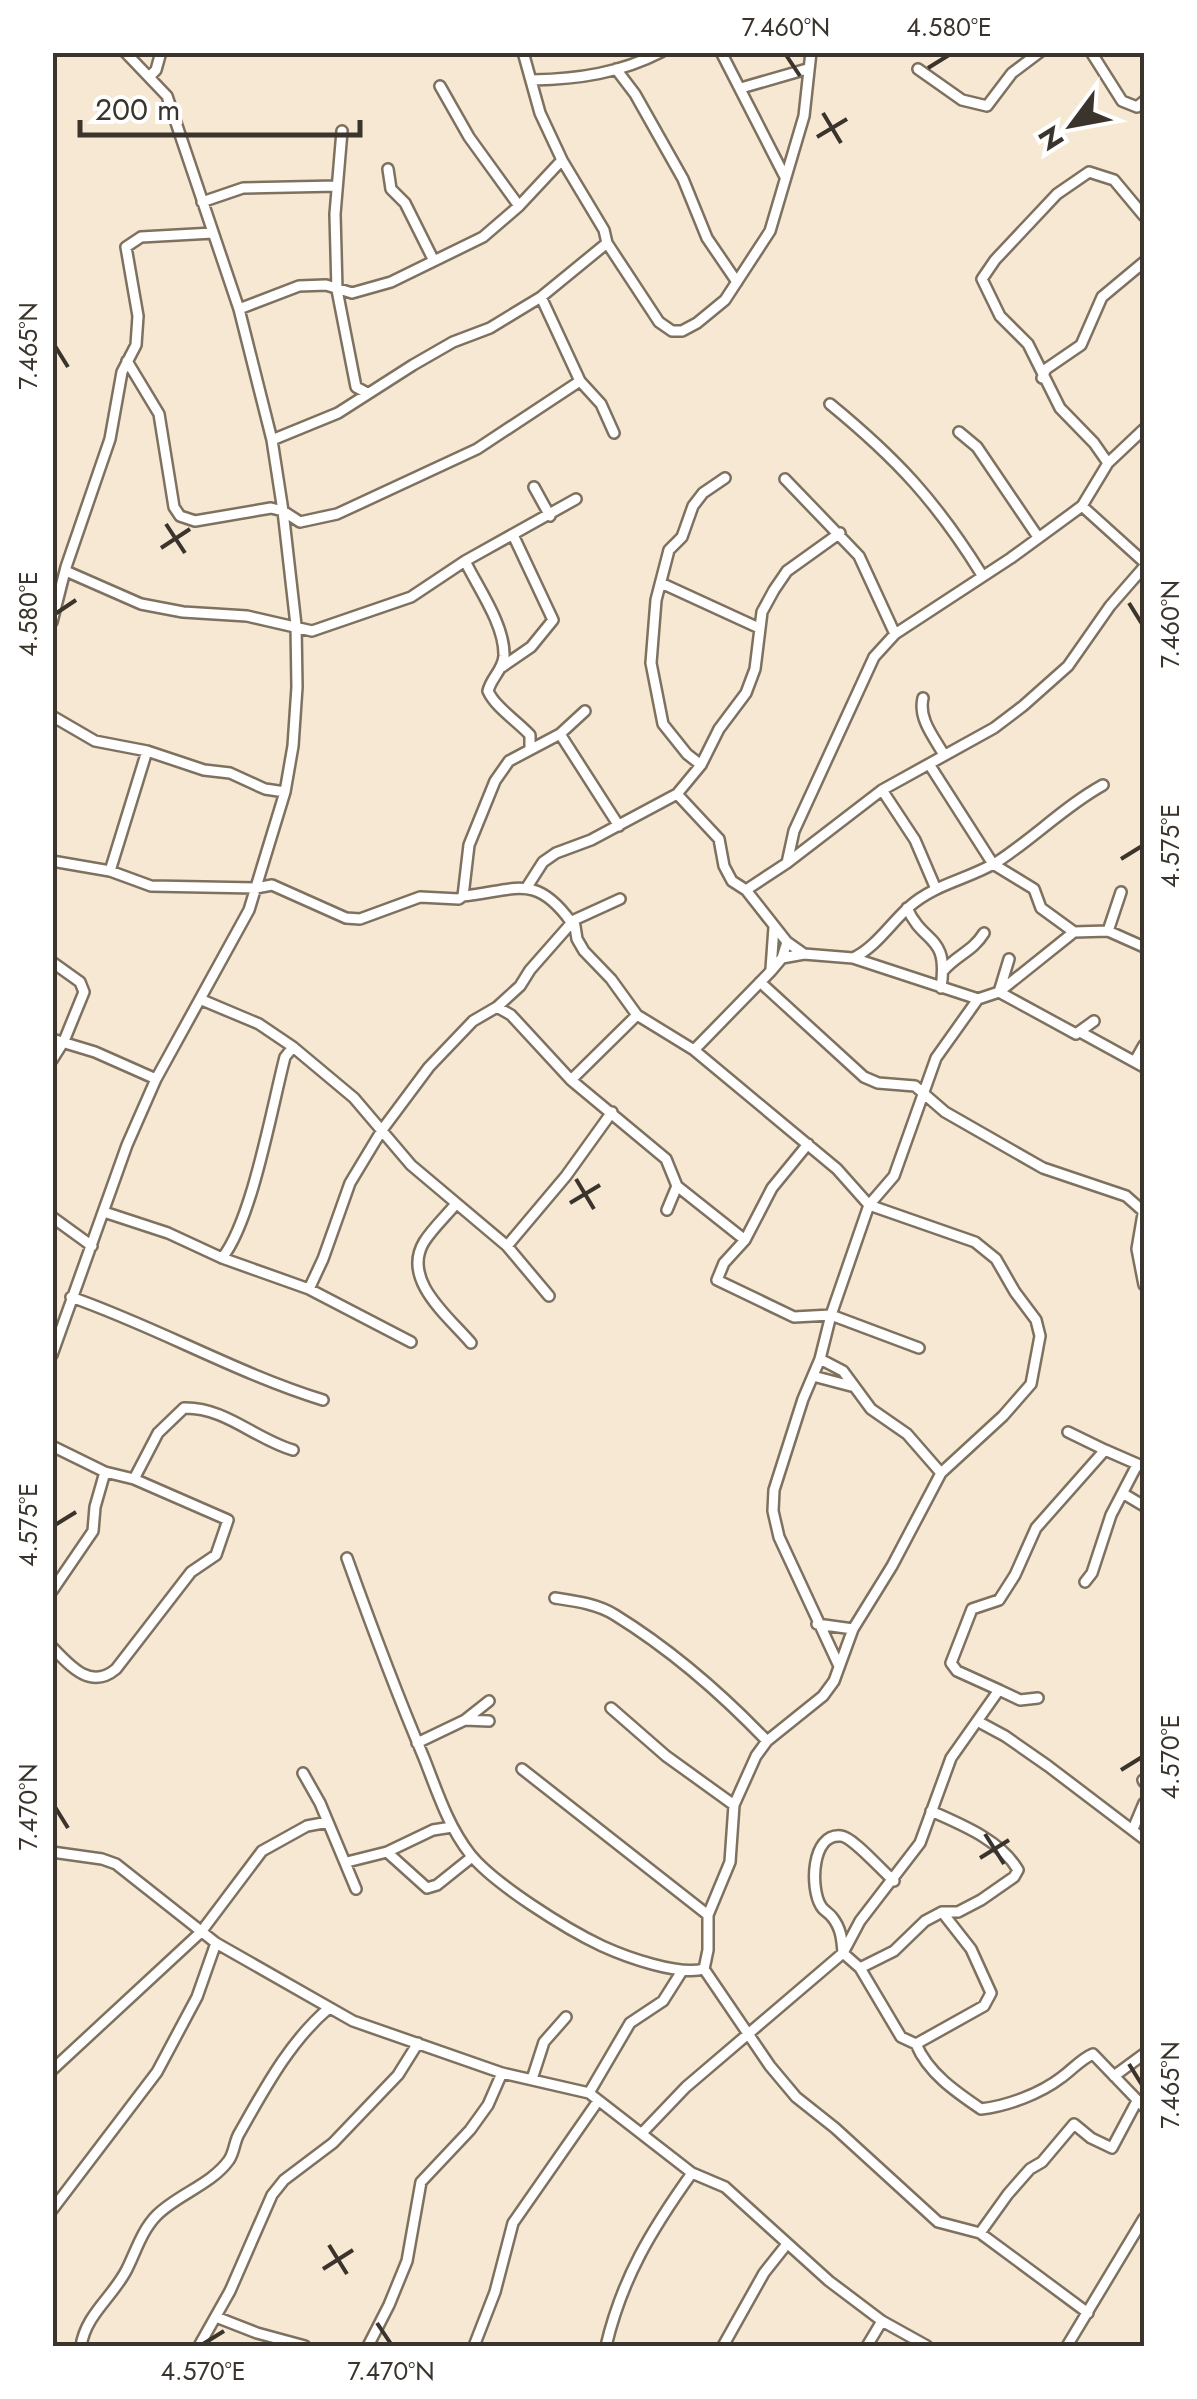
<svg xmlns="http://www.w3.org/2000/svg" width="1197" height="2399" viewBox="0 0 1197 2399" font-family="Jost,sans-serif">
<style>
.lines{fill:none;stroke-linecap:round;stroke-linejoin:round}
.minor-casing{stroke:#7e715f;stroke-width:14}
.minor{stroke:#fff;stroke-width:9}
.ticks{fill:none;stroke:#3a342c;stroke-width:4}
.neatline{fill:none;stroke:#3a342c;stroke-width:4}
.ticks-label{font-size:25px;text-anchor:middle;fill:#3a342c}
</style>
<rect width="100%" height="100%" fill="#f6e8d3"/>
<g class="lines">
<defs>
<path id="minor" d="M523,52L540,113L562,160L604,230L607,243L659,322L672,331H682L697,323L725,300L770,231L804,116L811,52
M721,52L785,177
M1091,52L1122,101L1137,107L1144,101
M616,69L635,94L683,179L707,238L737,282
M918,69L962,100L987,106L1012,73L1040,52
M150,76L156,70L161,52
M533,80C579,79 620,73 661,52
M440,86L469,137L519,206
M741,88L807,69
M342,131L335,214L337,290L356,387L367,393
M388,169L391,189L405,203L434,261
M202,202L243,188L337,186
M541,297L580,381L601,404L614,433
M239,309L299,286L326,285L352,293L391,282L483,237L519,206L562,160
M127,361L159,414L174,507L180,516L195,521L271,508L283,511L300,522L337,514L477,449L580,381
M1042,378L1046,369L1081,345L1102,297L1144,262
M830,404C897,459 936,501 982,575
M959,432L977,447L1038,537
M272,440L338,413L413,365L453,342L490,328L541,297L607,243
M1108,463L1094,443L1060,408L1028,344L1000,316L982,279L995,260L1057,194L1089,172L1114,180L1144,216
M785,479L859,556L895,634
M534,487L550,516
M1082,506L1144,562
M465,561L576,499
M68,572L141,604L183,612L247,616L312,631L411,597L465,561C478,588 505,625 504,656C503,670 491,678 488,691C495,707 517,721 530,735V747
M661,583L759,628
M52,622L66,567L110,439L122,372L136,345L138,316L126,247L141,237L213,233
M502,667L531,647L553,620L514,537
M923,698C918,719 934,737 944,755
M52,716L95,741L147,751L204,770L230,773L265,789L285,792
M560,734L619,826
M929,764L993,864L1034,889L1041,908L1074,932
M701,765L687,754L663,724L651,663L656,600L669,550L682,537L693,506L703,493L725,478
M882,790L915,840L936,889
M677,794L719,839L724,866L732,881L746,890L787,942L804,954
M52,861L110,871L151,886L256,888L272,885L346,918L360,919L420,897L459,899L463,896C515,891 535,872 571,922L574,920L577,939L584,951L611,979L637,1015L694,1050L837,1169L869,1205L975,1242L996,1259L1015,1292L1036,1320L1040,1336L1031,1384L1003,1416L941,1473L892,1566L853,1629L834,1681L823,1696L767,1741L756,1756L734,1805L730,1862L708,1915V1950L704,1969L770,2066L796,2097L835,2128L938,2222L980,2233L1088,2313
M787,863L794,831L874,657L895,634L1011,558L1082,506L1108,463L1144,429
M110,871L147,751
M527,887L543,862L556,853L591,840L677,794L701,765L719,729L746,693L755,669L762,612L774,590L787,571L840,533
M746,890L787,863L882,790L994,728L1023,706L1068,666L1110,606L1144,567
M463,896L469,845L495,781L509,761L560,734L585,711
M907,908C924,946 949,933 941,988
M1108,931L1121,892
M782,958L804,954L853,958L978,999L999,992L1009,959
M853,958C875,948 890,924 909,907C934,884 969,879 997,862C1034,838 1065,806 1103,785
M52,962L80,982L84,992L64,1041L52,1060
M771,969L774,927
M944,970C957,955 973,951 984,933
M760,982L864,1077L878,1083L915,1086L945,1112L1043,1168L1126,1196L1143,1211
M202,1000L259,1024L293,1047L354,1098L411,1165L507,1246L549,1296
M497,1007L511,1015L571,1080L666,1159L677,1186L667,1210
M1094,1021L1076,1034L999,992L1074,932L1108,931L1144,947
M1082,1033L1144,1067
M52,1039L95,1052L156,1079
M694,1050L771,971L782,958L787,942
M1135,1061L1144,1045
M571,1080L637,1015
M808,1144L772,1188L745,1240L724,1263L717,1280L794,1317L831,1315L919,1348
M677,1186L745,1240
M455,1205C445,1217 432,1229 424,1242C401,1280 449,1317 471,1343
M1144,1208L1137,1249L1144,1285
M104,1212L168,1233L222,1258L309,1289L411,1342
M52,1217L92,1246
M507,1246L566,1176L612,1112
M222,1258C252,1221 272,1107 285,1057L293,1047
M309,1289L323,1259L350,1183L382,1130L429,1067L473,1021L497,1007L520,986L530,970L574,920L620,899
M71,1297C157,1327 236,1373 323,1400
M52,1355L127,1145L156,1079L249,910L285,792L293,746L297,687L296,625L283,511L272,440L239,309L167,96L125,52
M820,1359L843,1371L871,1409L907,1434L941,1473
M813,1376L851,1386
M52,1446L105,1472L134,1479L228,1520L216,1555L191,1572L116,1669C91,1690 71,1667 52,1647
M1105,1450L1144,1467
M134,1479L158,1433L184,1408C225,1407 255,1439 293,1450
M1124,1494L1144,1506
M347,1558C371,1625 396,1692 424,1758C437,1791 448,1826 470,1854C494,1884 566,1929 602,1946C626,1957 679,1976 704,1969
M1085,1582L1092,1573L1111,1515L1137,1465
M52,1591L93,1531L95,1507L105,1472
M555,1598C575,1601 598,1604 615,1615C670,1649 722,1694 767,1741
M817,1624L853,1629
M839,1666L779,1537L773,1511L774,1490L803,1399L820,1359L831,1315L869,1205L894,1176L936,1058L978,999
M999,1690L1020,1700L1038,1698
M611,1708L666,1756L734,1805
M465,1720L489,1721
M979,1722L1005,1736L1048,1766L1144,1839
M417,1743L465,1720L489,1701
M522,1769L708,1915
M303,1773L320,1803L356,1889
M1143,1780L1144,1782
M1133,1829L1144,1803
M52,1852L102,1859L116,1864L216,1943L353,2021L502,2073L589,2093L692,2173L725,2187L829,2281L882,2321L927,2346
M387,1852L427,1888L437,1885L472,1857
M347,1862L387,1852L433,1830L452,1827
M894,1881C882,1871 853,1837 841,1836C811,1833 810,1889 821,1906C823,1910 829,1913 832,1917C841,1928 842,1939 843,1953L860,1968L901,2037L916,2044C928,2073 956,2092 981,2109C1007,2106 1040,2094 1062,2077C1073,2069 1081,2059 1093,2054L1144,2107
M860,1968L894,1951L925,1921L942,1912H958L981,1900L1014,1877L1018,1870C1001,1840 960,1824 931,1811
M916,2044L984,2006L991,1993L971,1949L942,1912
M52,2070L201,1932L262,1851L307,1826L328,1822
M1114,2076L1144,2054
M532,2079L544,2042L566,2017
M589,2093L630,2023L663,2001L682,1971
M643,2132L686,2087L843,1953L860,1921L920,1843L951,1758L999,1690L957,1671L951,1663L972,1609L999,1600L1015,1575L1036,1528L1105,1450L1068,1432
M52,2210L157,2072L197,1997L216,1943
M980,2233L1008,2194L1030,2169L1042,2162L1074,2124L1091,2138L1112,2148L1137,2101
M216,2317L257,2333L305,2346
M81,2346C86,2314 113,2297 127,2269C136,2251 142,2230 157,2215C178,2194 211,2185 229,2160C235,2151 234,2141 240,2132C265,2088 290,2041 329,2008
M199,2346L230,2291L272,2195L284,2180L333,2143L398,2075L418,2043
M368,2346L389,2305L407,2261L421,2182L470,2130L488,2105L502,2073
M474,2346L495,2292L513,2223L598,2101
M606,2346C622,2278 652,2229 692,2173
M723,2346L764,2273L787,2244
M867,2346L882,2321
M1067,2346L1144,2218"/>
</defs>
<!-- minor casing -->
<use href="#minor" class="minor-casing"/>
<!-- minor -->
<use href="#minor" class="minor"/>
</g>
<!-- ticks -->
<path class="ticks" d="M786,55L800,76M928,68L949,55M823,113L841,143M817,137L847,119M55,346L68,367M166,524L185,553M161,548L190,529M1129,603L1142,624M55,614L76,600M1121,859L1142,846M576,1179L594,1209M570,1203L600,1185M55,1525L76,1512M1121,1770L1142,1757M55,1807L68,1828M985,1834L1004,1864M980,1858L1009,1840M1129,2064L1142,2085M329,2245L347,2274M323,2269L353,2250M377,2323L391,2344M203,2344L224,2331"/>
<!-- border -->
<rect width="1197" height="2399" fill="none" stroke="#ffffff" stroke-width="110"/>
<!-- north arrow -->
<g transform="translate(1072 125) rotate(238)" stroke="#ffffff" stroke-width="8" paint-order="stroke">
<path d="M0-8L18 38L0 25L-18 38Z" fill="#3a342c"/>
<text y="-15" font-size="28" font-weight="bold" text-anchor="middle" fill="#3a342c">N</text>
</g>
<!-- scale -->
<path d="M80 120v15h280v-15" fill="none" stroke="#3a342c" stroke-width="5"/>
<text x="95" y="120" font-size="30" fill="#3a342c" stroke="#ffffff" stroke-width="8" paint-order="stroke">200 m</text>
<rect x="55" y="55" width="1087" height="2289" class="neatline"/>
<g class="ticks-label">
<text x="786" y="36">7.460°N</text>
<text x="949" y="36">4.580°E</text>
<text transform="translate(28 346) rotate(-90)" y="9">7.465°N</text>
<text transform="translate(28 614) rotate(-90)" y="9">4.580°E</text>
<text transform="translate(1170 624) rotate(-90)" y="9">7.460°N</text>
<text transform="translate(1170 846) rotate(-90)" y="9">4.575°E</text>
<text transform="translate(28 1525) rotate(-90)" y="9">4.575°E</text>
<text transform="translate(1170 1757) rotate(-90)" y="9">4.570°E</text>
<text transform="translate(28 1807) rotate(-90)" y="9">7.470°N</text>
<text transform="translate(1170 2085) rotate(-90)" y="9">7.465°N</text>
<text x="203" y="2380">4.570°E</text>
<text x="391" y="2380">7.470°N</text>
</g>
</svg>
